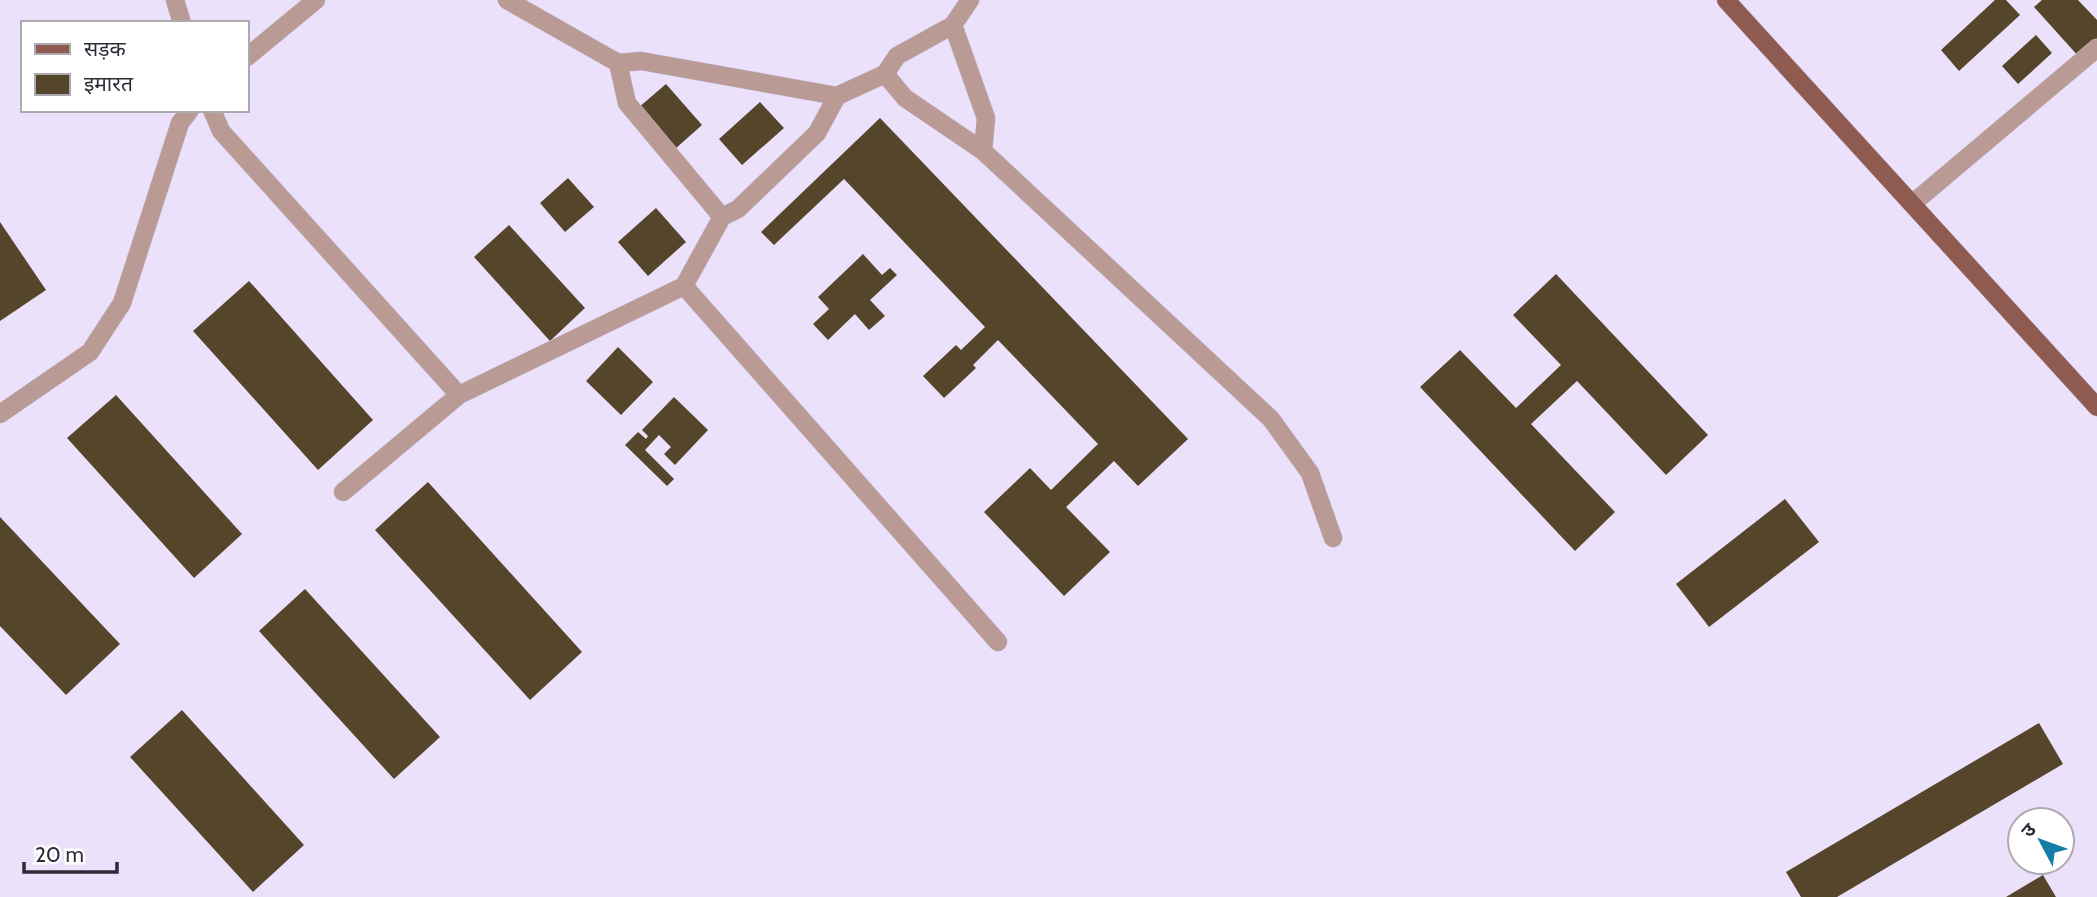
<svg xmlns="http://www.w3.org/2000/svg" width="2097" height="897" viewBox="0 0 2097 897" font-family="Cabin,'Noto Sans Devanagari',sans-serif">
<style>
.building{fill:#54452b}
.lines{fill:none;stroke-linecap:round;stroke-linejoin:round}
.minor-casing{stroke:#c6bcd3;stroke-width:19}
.major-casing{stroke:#c6bcd3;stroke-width:19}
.minor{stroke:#b99a94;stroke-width:18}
.major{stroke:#8f5a50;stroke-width:18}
</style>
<rect width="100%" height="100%" fill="#ece1fa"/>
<!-- building -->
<path class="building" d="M1995,0H2006L2020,15L1959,71L1941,50Z
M2042,0H2078L2097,20V42L2080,58L2034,7Z
M2036,35L2052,53L2018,84L2002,66Z
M666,84L702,125L675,149L638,108Z
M760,102L784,128L742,165L719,139Z
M880,118L1188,439L1138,486L1114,461L1066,507L1110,552L1064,596L984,512L1030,468L1051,490L1098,444L998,340L973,365L976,368L944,398L923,376L956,345L961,350L985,327L844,179L774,245L761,232Z
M568,178L594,207L565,232L540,203Z
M656,208L686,242L648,276L618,242Z
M0,222L46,290L0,321Z
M509,225L585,308L550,341L474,257Z
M863,254L882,275L890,268L897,275L870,300L885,316L869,330L855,314L828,340L813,324L829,309L818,297Z
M1556,274L1708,435L1666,475L1577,381L1531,424L1615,512L1575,551L1420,387L1460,350L1516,408L1561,365L1513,315Z
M249,281L373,420L318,470L193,331Z
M618,347L653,382L621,415L586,381Z
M116,395L242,534L194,578L67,438Z
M674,397L708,430L675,465L664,454L671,447L659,435L645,450L674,479L667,486L625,445L638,432L646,439L648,436L642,430Z
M428,482L582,652L530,700L375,530Z
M1785,499L1819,542L1709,627L1676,584Z
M0,517L120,644L66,695L0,626Z
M305,589L440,737L394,779L259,631Z
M182,710L304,845L253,892L130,757Z
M2039,723L2063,764L1837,897H1801L1786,872Z
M2043,875L2056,897H2006Z"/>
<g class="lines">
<defs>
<path id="minor" d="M175,0L182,23
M507,0L618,63L641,61L837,96L885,74L897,56L953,25L970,0
M953,25L986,118L983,151
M247,57L316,0
M618,63L627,103L722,217
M885,74L905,98L983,151L1271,419L1310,473L1333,538
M212,110L221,131L459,395
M1912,204L2097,48
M684,286L998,642
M0,414L90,352L122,303L180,123L190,110
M343,492L459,395L684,286L722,217L738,209L817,133L837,96"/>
<path id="major" d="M1726,0L2097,407"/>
</defs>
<!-- minor casing -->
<use href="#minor" class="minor-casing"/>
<!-- major casing -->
<use href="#major" class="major-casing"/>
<!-- minor -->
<use href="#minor" class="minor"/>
<!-- major -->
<use href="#major" class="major"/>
</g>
<!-- legend -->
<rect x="21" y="21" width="228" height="91" fill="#ffffff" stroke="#acaaaf" stroke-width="2"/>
<rect x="35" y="44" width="35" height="10" fill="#8f5a50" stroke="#acaaaf" stroke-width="2"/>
<text x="84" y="56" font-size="21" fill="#2f2a36">सड़क</text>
<rect x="35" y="74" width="35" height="21" fill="#54452b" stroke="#acaaaf" stroke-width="2"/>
<text x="84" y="91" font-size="21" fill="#2f2a36">इमारत</text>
<!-- north arrow -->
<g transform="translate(2041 841) rotate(311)"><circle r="33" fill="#ffffff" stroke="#acaaaf" stroke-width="2"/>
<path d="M0-5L12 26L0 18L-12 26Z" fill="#147ea7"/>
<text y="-10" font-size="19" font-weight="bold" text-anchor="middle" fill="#2f2a36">उ</text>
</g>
<!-- scale -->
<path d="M24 862v10h93v-10" fill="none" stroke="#2f2a36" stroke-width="3.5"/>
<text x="35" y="862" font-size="21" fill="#2f2a36" stroke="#ffffff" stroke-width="5" paint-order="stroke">20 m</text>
</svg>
